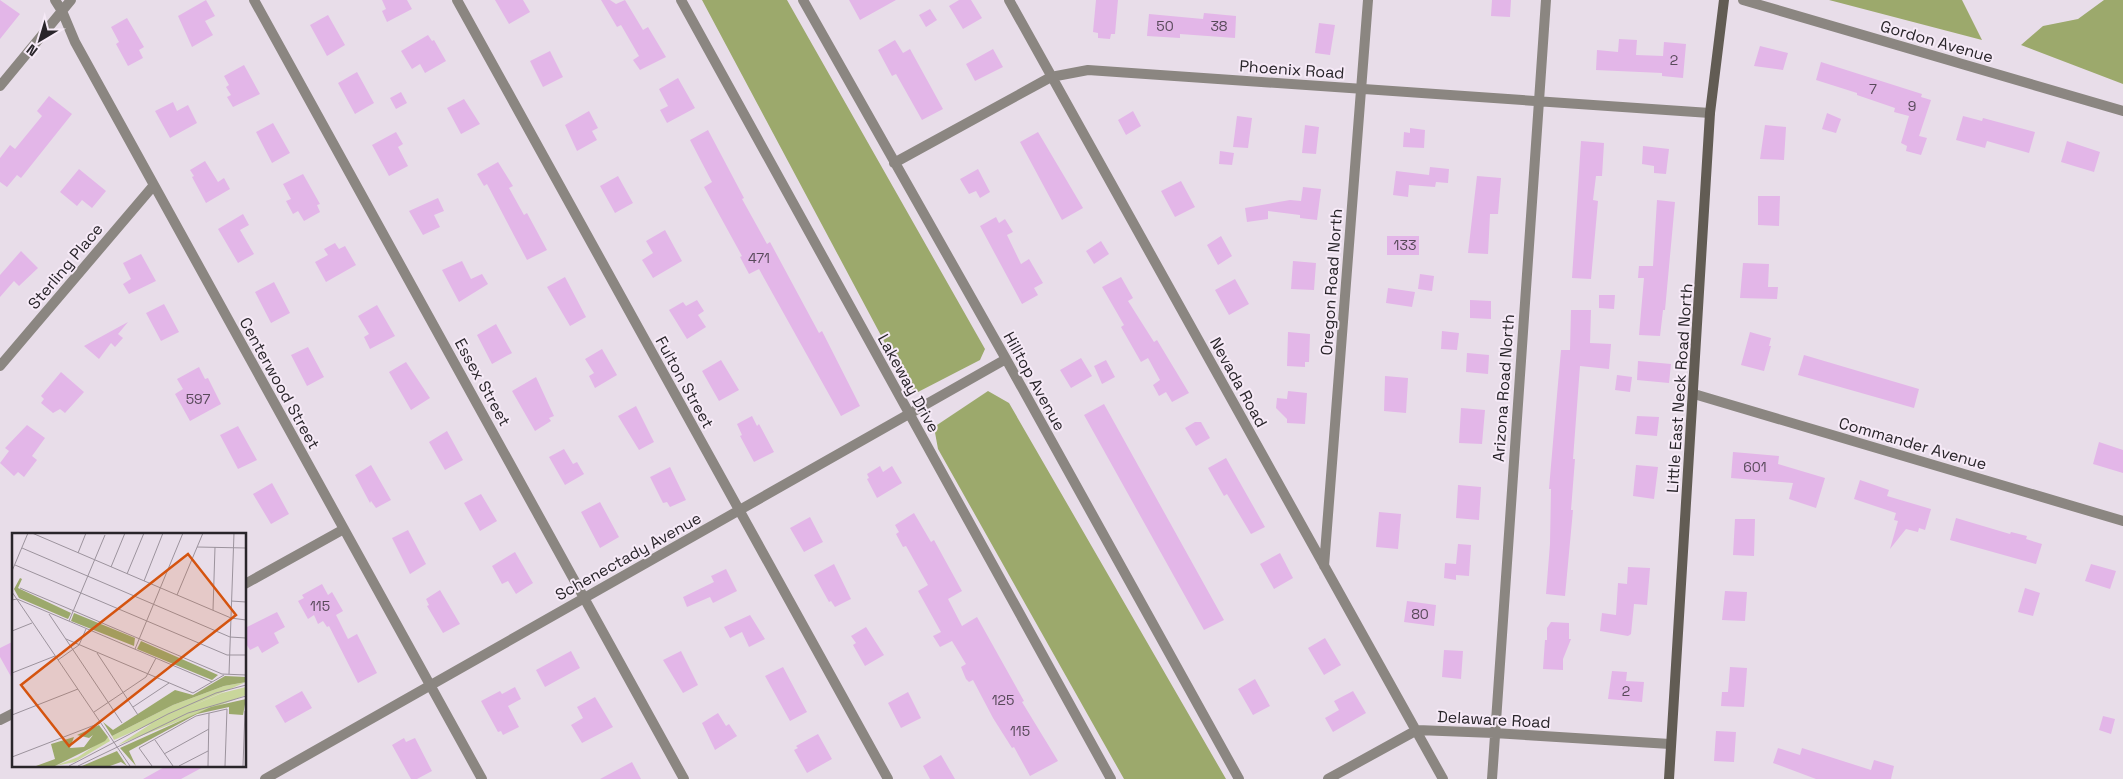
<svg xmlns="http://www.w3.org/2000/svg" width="2123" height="779" viewBox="0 0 2123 779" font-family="'Space Grotesk',sans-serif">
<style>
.forest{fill:#9ca96c}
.building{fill:#e3b6e8}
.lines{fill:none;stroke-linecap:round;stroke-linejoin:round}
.street{stroke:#8b8681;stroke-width:10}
.secondary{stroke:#625c54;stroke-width:10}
.labels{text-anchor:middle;stroke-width:4;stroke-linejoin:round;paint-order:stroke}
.number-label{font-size:14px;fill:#58495a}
.street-label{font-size:16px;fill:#29252a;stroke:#f6eaf7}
.inset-road{fill:none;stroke:#9c939d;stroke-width:1}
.view{fill:#d5540f;fill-opacity:0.15;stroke:#d5540f;stroke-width:2.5}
.inset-edge{fill:none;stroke:#29252a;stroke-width:2.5}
</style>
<rect width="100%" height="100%" fill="#e8dde9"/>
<!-- forest -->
<path class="forest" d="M702,0H787L985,349L980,360L918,392L909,388Z
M1829,0H1962L1982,40Z
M2104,0H2123V84L2021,45L2043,26L2078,19Z
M988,391L1009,403L1226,779H1124L938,449L934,427Z"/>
<!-- building -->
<path class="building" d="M0,0L20,14L0,39Z
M206,0L215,16L205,21L213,35L192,47L178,16Z
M382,0H407L412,9L387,22L382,11L386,9Z
M495,0H523L530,12L509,24Z
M601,0H610L616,4L625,0L643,30L648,27L666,57L640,70L633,60L639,56L621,25L617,27Z
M849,0H896L860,20Z
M959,0H971L982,18L963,29L949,6Z
M1096,0H1118L1115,34H1111L1110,39L1098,38V33L1093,32Z
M1492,0H1511L1510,17L1491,16Z
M930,9L937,20L926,27L919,15Z
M1204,13L1236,16L1235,38L1180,34V38L1147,36L1149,14L1203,19Z
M328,15L345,45L327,56L310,25Z
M127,18L144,47L139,50L143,58L128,66L116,44L119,42L111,27Z
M1319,23L1335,25L1330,55L1315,53Z
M428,35L432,41L434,40L446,61L425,73L420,64L412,69L401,51Z
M1619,39L1637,40L1636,55L1663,56L1664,42L1686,44L1683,78L1662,76V73L1596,70L1597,50L1618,52Z
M895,40L903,53L910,49L943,109L922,120L896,74L892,76L878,50Z
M1760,46L1788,53L1783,70L1754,66Z
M993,49L1003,67L975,81L966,64Z
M550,51L563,77L543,87L530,61Z
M1821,62L1922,94L1921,97L1931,100L1919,136L1927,138L1921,155L1906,151L1907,146L1901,143L1909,116L1894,112L1895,108L1857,95V93L1816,80Z
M244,65L260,94L233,107L227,97L231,95L226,87L229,85L224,76Z
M357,72L374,103L355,114L338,83Z
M678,78L695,108L667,123L660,110L668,106L659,89Z
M401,92L407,103L396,109L390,98Z
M49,96L72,114L21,178L17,175L7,187L0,182V158L10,145L15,149L42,116L37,111Z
M464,99L480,124L461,134L447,108Z
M173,102L177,111L188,105L197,123L170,138L155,111Z
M589,111L598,128L592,131L597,140L577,151L565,125Z
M1133,111L1141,126L1126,135L1118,120Z
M1827,113L1841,119L1836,133L1822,129Z
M1237,116L1252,118L1248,148L1233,147Z
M1963,116L1982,121L1983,118L2035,132L2029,153L1987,141L1985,148L1956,140Z
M273,123L290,153L272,163L256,132Z
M1305,125L1319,127L1316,154L1302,153Z
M1765,125L1786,127L1784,160L1760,159Z
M1410,128L1425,130L1424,148L1403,147L1404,132L1410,133Z
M708,130L744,198L742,199L767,244L770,242L819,333L822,331L860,406L841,416L759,269L749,274L740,257L742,256L704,187L712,182L690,140Z
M396,132L403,144L398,147L408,166L389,176L372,145Z
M1038,132L1083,208L1062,220L1020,142Z
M1581,141L1604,143L1602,176H1596L1593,200L1598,201L1591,279L1572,278Z
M2067,141L2100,152L2094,172L2061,162Z
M1643,146L1669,149L1666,174L1654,173V166L1642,164Z
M1220,151L1234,153L1232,165L1219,164Z
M205,161L218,182L224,178L230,189L206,203L192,177L194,176L190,170Z
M498,162L513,186L509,188L524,215L527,213L547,250L527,260L487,184L484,186L477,174Z
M1430,167L1449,169L1448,183L1436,182L1435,187L1409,185L1408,197L1393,195L1396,171L1429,175Z
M79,169L106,191L92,208L82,200L77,206L60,192Z
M978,169L990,192L980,198L976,191L969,194L960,179Z
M303,174L320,204L317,205L320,212L304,221L298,211L293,214L286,201L291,199L283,184Z
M618,176L633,203L615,213L600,186Z
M1477,176L1501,178L1498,214H1490L1488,254L1468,253Z
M1181,181L1195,207L1175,217L1161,191Z
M1303,187L1321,189L1317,220L1300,218V215L1268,211V219L1247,222L1245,208L1290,200L1301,201Z
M1758,196H1780L1779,226L1758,225Z
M438,198L444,211L434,215L440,227L423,235L409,211Z
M1657,200L1675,202L1665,310H1663L1660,336L1639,335L1644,278H1638L1639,266H1653Z
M243,214L249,225L240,230L254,254L238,263L218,229Z
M996,217L999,223L1005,219L1013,232L1007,235L1021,264L1029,259L1043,283L1034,288L1038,295L1022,304L980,226Z
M665,230L682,261L653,278L642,260L653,253L646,241Z
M1221,236L1232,256L1218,265L1207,245Z
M1387,236H1419V255H1387Z
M1101,241L1109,254L1094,264L1086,251Z
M335,243L339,249L345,246L356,265L326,282L315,262L328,255L324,249Z
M21,251L38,268L19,286L14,281L0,297V275Z
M141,254L156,281L129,294L123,284L131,279L123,263Z
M462,261L471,279L482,274L488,284L459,302L442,270Z
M1293,261L1316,263L1314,290L1291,289Z
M1743,263L1769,264L1768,287H1778L1777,299L1740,298Z
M1420,274L1434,276L1432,291L1418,289Z
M565,277L586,317L570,326L547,287Z
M1121,277L1133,298L1128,301L1154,342L1157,340L1189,393L1172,402L1166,392L1159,396L1153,385L1160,380L1148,358L1141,362L1121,327L1124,325L1102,287Z
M1235,279L1249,304L1229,315L1215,290Z
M274,282L290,313L271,323L255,292Z
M1388,288L1415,292L1412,307L1386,303Z
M1599,295H1615L1614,309L1599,308Z
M697,300L704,311L698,315L706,327L687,339L669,310L683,302L686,306Z
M1470,300L1491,301V319L1470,318Z
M164,304L179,332L161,341L146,313Z
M377,305L395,336L370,349L364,337L369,334L358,316Z
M1571,310H1591L1590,343L1611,344L1609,369L1580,366L1573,459H1575L1571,510H1573L1565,596L1546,594L1550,544L1551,489H1549L1557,395L1561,350H1570Z
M128,322L118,334L123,338L115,347L111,343L99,359L84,346Z
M496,324L512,353L492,364L477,335Z
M1442,331L1459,333L1457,350L1441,349Z
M1288,332L1310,334L1309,362H1305V367L1287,366Z
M1750,332L1771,338L1769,346H1771L1764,371L1741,365Z
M308,347L324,377L307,386L291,355Z
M602,349L617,375L595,388L589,376L594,373L585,359Z
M1467,353L1489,355L1488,374L1466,372Z
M1804,355L1919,389L1914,408L1798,375Z
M1081,358L1092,376L1071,388L1060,370Z
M721,360L739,390L719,401L702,371Z
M1106,360L1115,377L1102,384L1094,366Z
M1638,361L1671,364L1669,383L1637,380Z
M406,362L430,398L411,410L389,372Z
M199,367L205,379L208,378L221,404L190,421L175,394L183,389L177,379Z
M61,372L84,392L65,413L60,409L53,413L41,403L44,399L41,396Z
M1617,375L1632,377L1630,392L1615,390Z
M1385,376L1408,378L1406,413L1384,411Z
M536,377L554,416L549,418L551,421L535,431L512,391Z
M1288,391L1307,393L1305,424L1287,423V419L1276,408L1277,398L1287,399Z
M1104,404L1224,620L1204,630L1084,415Z
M636,406L654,442L639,450L618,416Z
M1461,408L1485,410L1482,444L1459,443Z
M752,416L757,426L759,424L774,452L754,462L740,436L742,435L737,424Z
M1637,416L1659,417L1657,436L1635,434Z
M1195,422H1201L1210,438L1196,446L1185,428Z
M27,425L45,438L32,456L37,460L24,477L18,472L14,476L0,463L9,451L5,448Z
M238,426L257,460L238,469L220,435Z
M447,431L463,460L445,470L429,442Z
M2099,442L2123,450V473L2093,464Z
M564,449L573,464L577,462L584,474L565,485L549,457Z
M1733,452L1779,456L1778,464L1825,478L1816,508L1789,499L1793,483L1731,478Z
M1226,458L1265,527L1251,534L1227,494L1224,496L1208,468Z
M371,465L391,500L376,508L371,501L370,503L355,475Z
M1636,465L1658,467L1654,499L1633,496Z
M880,466L883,472L892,466L902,483L877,498L867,479L869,478L867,474Z
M670,467L686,500L670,507L667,502L663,503L650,477Z
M1860,480L1889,490L1887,496L1931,509L1925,530L1919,528L1918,532L1906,529L1890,549L1898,521L1894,520L1896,513L1854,499Z
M272,483L289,514L271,524L253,494Z
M1458,485L1481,487L1479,520L1456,518Z
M481,494L497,521L480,531L464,503Z
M600,502L619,537L600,548L581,512Z
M1379,512L1401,514L1398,549L1376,547Z
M914,513L931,542L934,540L962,591L948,599L962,626L977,617L1024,701L1022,702L1058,761L1030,776L1014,747L1012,748L993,718L973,680L969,682L966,679L961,667L966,664L952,641L940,647L933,636L941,632L918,591L928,585L906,546L903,547L896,534L899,532L895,525Z
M810,517L823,542L804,552L790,528Z
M1956,518L2010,534L2011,532L2027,536L2026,539L2042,544L2036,564L1950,540Z
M1735,519H1755L1754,556L1733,555Z
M408,530L426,564L410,574L392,538Z
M1458,544L1471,545L1469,576L1456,575V580L1444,578L1445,563L1456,564Z
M515,552L533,583L516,594L508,581L502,584L492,566Z
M1280,553L1293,578L1274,589L1260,564Z
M834,564L851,599L835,607L831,601L829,602L814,575Z
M2091,564L2116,571L2110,589L2085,581Z
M1628,567L1650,568L1647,605L1634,604L1631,634L1628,636L1600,631L1602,613L1616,615L1618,583L1627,584Z
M726,569L737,591L713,603L710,597L687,607L683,597L714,582L711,576Z
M322,584L328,595L332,592L343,611L336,615L348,639L357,634L377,673L358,683L329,626L327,627L323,621L318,624L314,615L308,619L298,601L304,598L302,595Z
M2025,588L2040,593L2033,616L2018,612Z
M440,590L460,624L443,633L427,606L429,605L426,599Z
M1725,591L1747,592L1745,621L1722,620Z
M1407,601L1436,605L1434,626L1404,622Z
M277,612L285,627L274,633L279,643L262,653L258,646L250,650L245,642V628Z
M750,615L765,639L749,647L742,632L730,638L724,627Z
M1551,622L1569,623V639H1571L1563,659V670L1543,669L1545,640H1547V628Z
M866,627L884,655L865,666L853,645L856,643L851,636Z
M1325,638L1341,665L1324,675L1308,648Z
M14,641V682L0,657V648Z
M1444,650L1463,651L1461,679L1442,677Z
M571,651L580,668L545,687L536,670Z
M681,651L698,685L683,693L663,660Z
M783,667L807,712L790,721L765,676Z
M1730,667L1747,668L1744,707L1721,706L1722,692H1728Z
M1612,671L1627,672L1626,681L1644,682L1642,702L1608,699Z
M1255,679L1270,706L1253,715L1238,689Z
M515,687L521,699L508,706L519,727L503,735L501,731L498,732L481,701L500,691L502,694Z
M302,691L312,708L285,723L275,706Z
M1353,691L1366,713L1333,732L1325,718L1339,710L1334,701Z
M908,692L921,718L901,728L888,703Z
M595,697L613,727L582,743L571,725L583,718L577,707Z
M718,713L726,726L729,724L737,736L715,750L702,723Z
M2103,716L2115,719L2111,734L2099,730Z
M1716,731L1736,732L1734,762L1714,761Z
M818,734L832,759L807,773L794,750L798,748L796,746Z
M404,738L406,742L415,738L432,771L417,779H411L392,745Z
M1778,748L1800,755L1802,748L1871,770L1874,760L1894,766L1891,779H1816L1773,763Z
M941,755L955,779H930L923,766Z
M632,762L641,779H600Z
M168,765H207L181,779H143Z"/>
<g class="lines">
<!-- street -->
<path class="street" d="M55,0L62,11L75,42L482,779
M254,0L684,779
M457,0L888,779
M681,0L1111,779
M803,0L1006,359L1239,779
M1009,0L1443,779
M1743,0L2123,111
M0,86L71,0
M894,163L1051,77L1088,70L1710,113
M0,366L154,185
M1694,394L2123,521
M1324,566L1368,0
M245,584L344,529
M0,720L14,713
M265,779L1006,359
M1328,779L1417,730L1494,733L1670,744
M1492,779L1546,0"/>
<!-- secondary -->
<path class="secondary" d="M1669,779L1710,113L1724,0"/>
</g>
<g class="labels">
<!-- number labels -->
<g class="number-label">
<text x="1165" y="31">50</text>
<text x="1219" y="31">38</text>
<text x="1674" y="65">2</text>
<text x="1873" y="94">7</text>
<text x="1912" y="111">9</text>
<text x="1405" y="250">133</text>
<text x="759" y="263">471</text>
<text x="198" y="404">597</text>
<text x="1755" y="472">601</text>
<text x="320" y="611">115</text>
<text x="1420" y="619">80</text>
<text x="1626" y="696">2</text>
<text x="1003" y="705">125</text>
<text x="1020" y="736">115</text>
</g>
<!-- street labels -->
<g class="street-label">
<text transform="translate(1937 41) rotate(16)" y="6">Gordon Avenue</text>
<text transform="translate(1292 69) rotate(4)" y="6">Phoenix Road</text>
<text transform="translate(65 266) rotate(-50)" y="6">Sterling Place</text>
<text transform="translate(1331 282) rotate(-86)" y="6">Oregon Road North</text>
<text transform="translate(1035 381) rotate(61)" y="6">Hilltop Avenue</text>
<text transform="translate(483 382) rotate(61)" y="6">Essex Street</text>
<text transform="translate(685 382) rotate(61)" y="6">Fulton Street</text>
<text transform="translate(1239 382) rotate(61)" y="6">Nevada Road</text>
<text transform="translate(280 383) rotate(61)" y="6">Centerwood Street</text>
<text transform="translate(909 383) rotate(61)" y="6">Lakeway Drive</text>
<text transform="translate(1503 388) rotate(-86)" y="6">Arizona Road North</text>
<text transform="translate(1679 388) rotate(-86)" y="6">Little East Neck Road North</text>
<text transform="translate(1913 443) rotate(16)" y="6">Commander Avenue</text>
<text transform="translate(628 556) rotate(-29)" y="6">Schenectady Avenue</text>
<text transform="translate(1494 719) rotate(3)" y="6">Delaware Road</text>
</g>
</g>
<!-- overview -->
<g transform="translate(12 533)">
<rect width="234" height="234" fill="#e8dde9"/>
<path d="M234,149L102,207L100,203L161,172L212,153ZM234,154V162L106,212L142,189L210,160ZM96,204L98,208L63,229L43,233L66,224Z" fill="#c9d69b"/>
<path d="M8,45L10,46L6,55L59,80L56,86L7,65L2,56ZM62,80L123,105L122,113L59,88ZM129,108L206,142L200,147L125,116ZM213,143L234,144V149L212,153L161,172L100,203L91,189L101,197L163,157L181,162ZM234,166L231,182L217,181V174L185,181L117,218L124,233L108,215L199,174ZM87,192L96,204L93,208L43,233H24L43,226L39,211L62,204L58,215L72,214L81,202L77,205L65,202ZM105,218L115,233L109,229L98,233H70Z" fill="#9ca96c"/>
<path class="inset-road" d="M20,0L219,85L234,87M185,14L234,15M10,15L218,104L234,105M66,20L74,0M3,32L215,122H234M99,34L113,0M0,38L16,0M115,41L132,0M132,48L151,0M8,55L210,141L234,142M0,59L118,233M165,62L191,0M0,67L5,66L200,149M219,68L234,69M201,77L203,14M37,81L110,190M57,88L93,2M0,98L20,90M54,106L181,160L212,142M123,116L171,0M85,120L126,182M46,127L67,112L74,96M0,140L43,123M217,141L222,0M121,174L157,150M82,179L134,144L144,125M0,182L66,156M143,207L161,233M152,221L197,196M0,224L88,190M57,233L156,181L204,160L234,152M66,233L176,180L234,163M140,233L127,215L184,183L215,176L213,233M167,233L196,218M196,233L197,180M231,233L233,178"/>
<path class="view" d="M176,21L224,82L57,213L9,152Z"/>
<rect width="234" height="234" class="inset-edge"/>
</g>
<!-- north arrow -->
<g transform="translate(40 40) rotate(218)" stroke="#f6eaf7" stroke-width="4" paint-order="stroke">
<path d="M0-4L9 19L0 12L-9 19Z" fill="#29252a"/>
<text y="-8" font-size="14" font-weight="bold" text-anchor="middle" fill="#29252a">N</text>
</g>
</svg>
